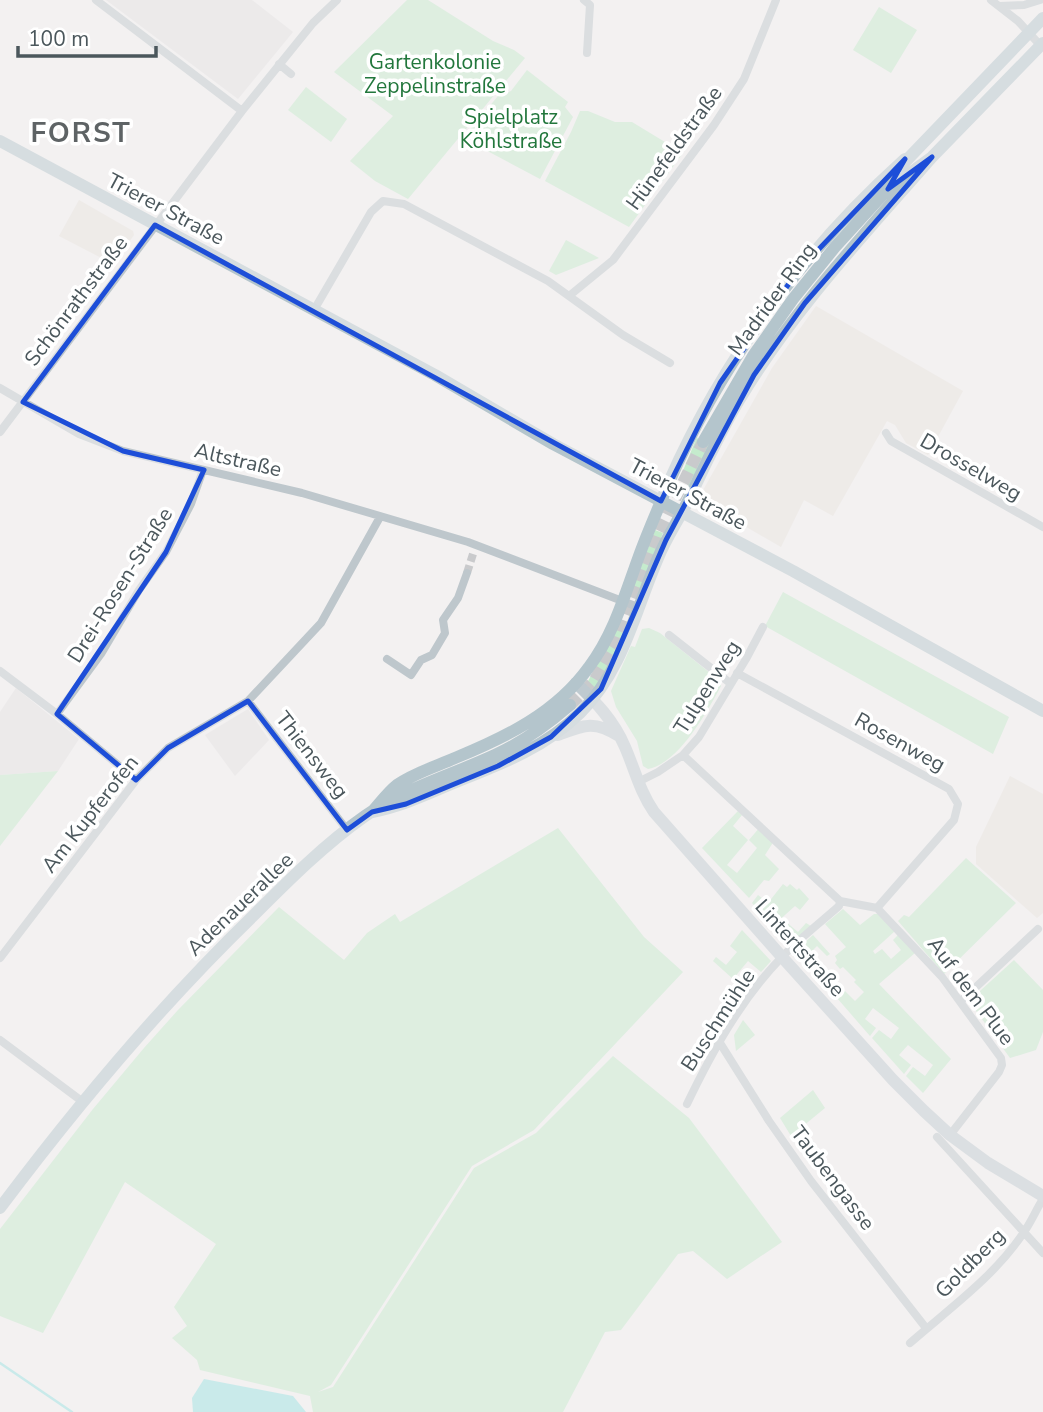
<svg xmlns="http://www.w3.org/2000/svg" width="1043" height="1412" viewBox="0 0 1043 1412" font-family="'Nunito Sans',sans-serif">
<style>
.commercial{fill:#e9e4de}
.education{fill:#e4e2e3}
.green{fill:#c5ebcd}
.water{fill:#97e2e3}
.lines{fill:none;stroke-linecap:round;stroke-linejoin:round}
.stream{stroke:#97e2e3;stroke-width:2.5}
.street-tunnel{stroke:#c9cacc;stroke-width:8;stroke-dasharray:8 4;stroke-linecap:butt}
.primary-tunnel{stroke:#c9cacc;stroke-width:12;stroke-dasharray:12 6;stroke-linecap:butt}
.street{stroke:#bec7cc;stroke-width:8}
.secondary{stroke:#bfcad0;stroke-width:12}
.primary{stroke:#b4c5cc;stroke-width:12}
.marked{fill:none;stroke:#1d4ed8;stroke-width:5;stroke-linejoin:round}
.labels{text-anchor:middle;stroke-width:7;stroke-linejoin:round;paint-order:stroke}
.park-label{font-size:21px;fill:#22773c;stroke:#fff}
.street-label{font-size:21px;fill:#4b575c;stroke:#fff}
.district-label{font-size:28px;font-weight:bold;letter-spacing:2px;fill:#5e6365;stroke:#fff}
</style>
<rect width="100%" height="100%" fill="#f3f1f1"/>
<!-- commercial -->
<path class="commercial" d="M79,200L133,231L134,235L113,264L59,236Z
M816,306L963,391L928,455L906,443L895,425L887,421L833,516L804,500L781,547L698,499L772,368Z
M1010,776L1043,794V913L1037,918L976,864V847Z"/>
<!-- education -->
<path class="education" d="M106,0H252L293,32L238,99Z
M16,688L79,739L58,771L0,775V712Z
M248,709L269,740L235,776L205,735Z"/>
<!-- green -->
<path class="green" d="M407,0H428L493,41L514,50L525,58L408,199L375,181L350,161L393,116L334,72Z
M879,7L917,30L891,73L853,50Z
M527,70L568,102L565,107L573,117L540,179L463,138L498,96L511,91Z
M306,87L347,119L331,142L288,110Z
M580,111H588L615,122H632L683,153L629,227L545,181L571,132Z
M566,240L599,258L556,275L549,271Z
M697,437L699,441L710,444L689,486L680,478Z
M655,530L663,533L639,591L635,597H631L630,594Z
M783,592L1009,717L993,754L765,626Z
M620,622L627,625L616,655L593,690L589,688L587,683Z
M649,628L660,633L719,680L721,686C707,712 679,763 648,769L643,766L637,741L616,707L611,691L631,646L635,647L642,629Z
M58,771L0,846V775Z
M738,811L742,815L733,826L748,840L727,865L737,873L757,848L749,840L760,827L774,841L765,855L779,869L769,881L764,880L749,898L702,848Z
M558,828L644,937L683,972L534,1130L472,1166L331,1385L318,1392L333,1387L474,1168L536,1133L613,1056L689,1118L782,1242L727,1279L693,1251L678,1254L621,1330L605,1332L563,1412H313L310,1396L200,1370L197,1360L172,1338L187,1326L174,1307L216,1244L125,1182L43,1333L0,1316V1229L93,1109L144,1048L178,1010L279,907L344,960L367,933L395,914L400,922Z
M966,858L1016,903L944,974L898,921L904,915L909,917Z
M783,884L787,887L790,884L797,890L799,888L809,899L800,910L795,906L776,923L773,920L770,923L752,903L758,895L768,903Z
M843,909L860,925L874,914H878L895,931L873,951L875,954L882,949L891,959L901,950L893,940L898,935L915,953L879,984L951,1059L923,1093L906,1076L913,1067L925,1076L933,1065L908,1045L899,1055L911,1065L904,1074L872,1038L879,1030L891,1039L899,1028L873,1008L865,1019L876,1028L870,1036L837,998L845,991L855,1001L864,992L854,982L856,980L843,967L840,969L835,963L837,960L835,956L846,947L825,924Z
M785,921L798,932L806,923L811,926L789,945L776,930Z
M742,930L771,961L761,972L748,961L733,979L713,961L716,957L726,965L737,952L730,946Z
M813,935L830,954L827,956L817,946L809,954L817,964L812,969L795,951Z
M1014,960L1043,990V1032L1036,1050L1010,1058L969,1001Z
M743,1020L755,1035L736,1051L734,1035Z
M813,1090L825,1108L791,1136L780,1118Z"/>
<!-- water -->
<path class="water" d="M204,1379L293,1396L306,1412H193L192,1398Z"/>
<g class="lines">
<!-- stream -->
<path class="stream" d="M0,1363L72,1412"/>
<!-- street-tunnel -->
<path class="street-tunnel" d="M467,573L473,554"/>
<!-- primary-tunnel -->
<path class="primary-tunnel" d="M570,705L594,681L615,646L657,536L703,442"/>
<!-- street -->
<path class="street" d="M96,0L242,111
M584,0L590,5L587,53
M991,0L1018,21L1040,45
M1000,6L1024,5L1040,0
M279,64L291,74
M569,296L613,260L714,125L744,79L776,0
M314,310L371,212L383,201L404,204L548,281L623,335L670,363
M0,388L79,434L123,451L302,493L468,542L638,607
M0,432L242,111L313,23L337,0
M886,433L891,441L1043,527
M669,635L730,683
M387,659L411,675L421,660L432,655L445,633L443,620L458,598L467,573
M0,671L57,714L136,780
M737,673L949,789L958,804L954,820L877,908
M248,701L347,830
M57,714L101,654L139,590L166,552L191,504L203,470
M683,755L840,901
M638,782L658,772L683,755L699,737L746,659L763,627
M840,901L877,908
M877,908L942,977L1001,1058L1002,1065L999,1072L950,1135
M0,958L136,780L168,748L248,701L321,623L380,517
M961,1001L1038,929
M0,1040L83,1102
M720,1043L769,1121L811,1181L926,1328
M687,1104C712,1052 741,999 782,957C799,939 820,923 839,906L840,901
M937,1137L1043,1253
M910,1343C950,1308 994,1277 1024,1232C1031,1222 1036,1210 1043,1199"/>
<!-- secondary -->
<path class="secondary" d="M576,683C596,702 614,721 625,747C635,770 640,792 654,812L782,957L893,1080L924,1111L950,1135L988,1163L1043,1196
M558,735C584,725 594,720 619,736"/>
<!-- primary -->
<path class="primary" d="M0,141L435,375L553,444L793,571L1043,711
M901,166L1043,18
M703,442L753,356L793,299L835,247L887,190L932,157L1043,43
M372,812C404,806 431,792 461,780C504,763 547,746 580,713C623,671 635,611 658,558C666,538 678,521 688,501C704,468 719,434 738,402C792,311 863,236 932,157
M372,812C380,803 388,792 397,785C414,773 437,766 455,758C506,737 556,713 589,667C614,634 625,594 639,556C648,531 659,507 669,482C723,359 805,249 905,159
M0,1208C78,1104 161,1005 254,915C289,880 325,844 365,816C405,788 452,775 495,755C523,742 547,725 570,705"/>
</g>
<!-- marked area -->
<path d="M0 0H1043V1412H0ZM932,157L805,303L754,375L666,540L601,689L551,737L498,766L406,804L372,812L347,830L248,701L168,748L136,780L57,714L166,552L204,470L123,451L23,402L155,225L661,501L720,383L797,272L905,159L888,189Z" fill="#f3f1f1" fill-opacity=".55" fill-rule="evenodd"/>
<path class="marked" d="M932,157L805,303L754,375L666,540L601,689L551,737L498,766L406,804L372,812L347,830L248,701L168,748L136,780L57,714L166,552L204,470L123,451L23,402L155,225L661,501L720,383L797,272L905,159L888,189Z"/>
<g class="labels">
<!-- park labels -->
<g class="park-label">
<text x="435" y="69">Gartenkolonie<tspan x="435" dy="24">Zeppelinstraße</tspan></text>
<text x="511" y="124">Spielplatz<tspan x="511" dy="24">Köhlstraße</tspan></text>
</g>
<!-- street labels -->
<g class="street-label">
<text transform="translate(674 148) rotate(-54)" y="7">Hünefeldstraße</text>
<text transform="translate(166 209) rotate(28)" y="7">Trierer Straße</text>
<text transform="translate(772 299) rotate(-54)" y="7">Madrider Ring</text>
<text transform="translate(76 301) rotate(-53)" y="7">Schönrathstraße</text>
<text transform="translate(238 460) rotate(13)" y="7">Altstraße</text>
<text transform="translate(971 467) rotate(30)" y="7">Drosselweg</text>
<text transform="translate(688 494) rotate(28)" y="7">Trierer Straße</text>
<text transform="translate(120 585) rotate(-58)" y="7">Drei-Rosen-Straße</text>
<text transform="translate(707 687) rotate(-58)" y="7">Tulpenweg</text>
<text transform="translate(900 742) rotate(29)" y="7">Rosenweg</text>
<text transform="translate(312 755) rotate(52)" y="7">Thiensweg</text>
<text transform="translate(90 814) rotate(-52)" y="7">Am Kupferofen</text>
<text transform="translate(240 904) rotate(-44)" y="7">Adenauerallee</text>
<text transform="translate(800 948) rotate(48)" y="7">Lintertstraße</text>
<text transform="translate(971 991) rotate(53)" y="7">Auf dem Plue</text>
<text transform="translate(718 1020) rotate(-57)" y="7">Buschmühle</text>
<text transform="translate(833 1178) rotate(53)" y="7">Taubengasse</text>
<text transform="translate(970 1263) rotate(-45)" y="7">Goldberg</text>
</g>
<!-- district labels -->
<g class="district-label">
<text x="81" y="142">FORST</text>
</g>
</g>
<!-- scale -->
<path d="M18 46v10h138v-10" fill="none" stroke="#4b575c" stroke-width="3.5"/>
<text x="28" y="46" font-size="21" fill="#4b575c" stroke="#ffffff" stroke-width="5" paint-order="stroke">100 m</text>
</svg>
